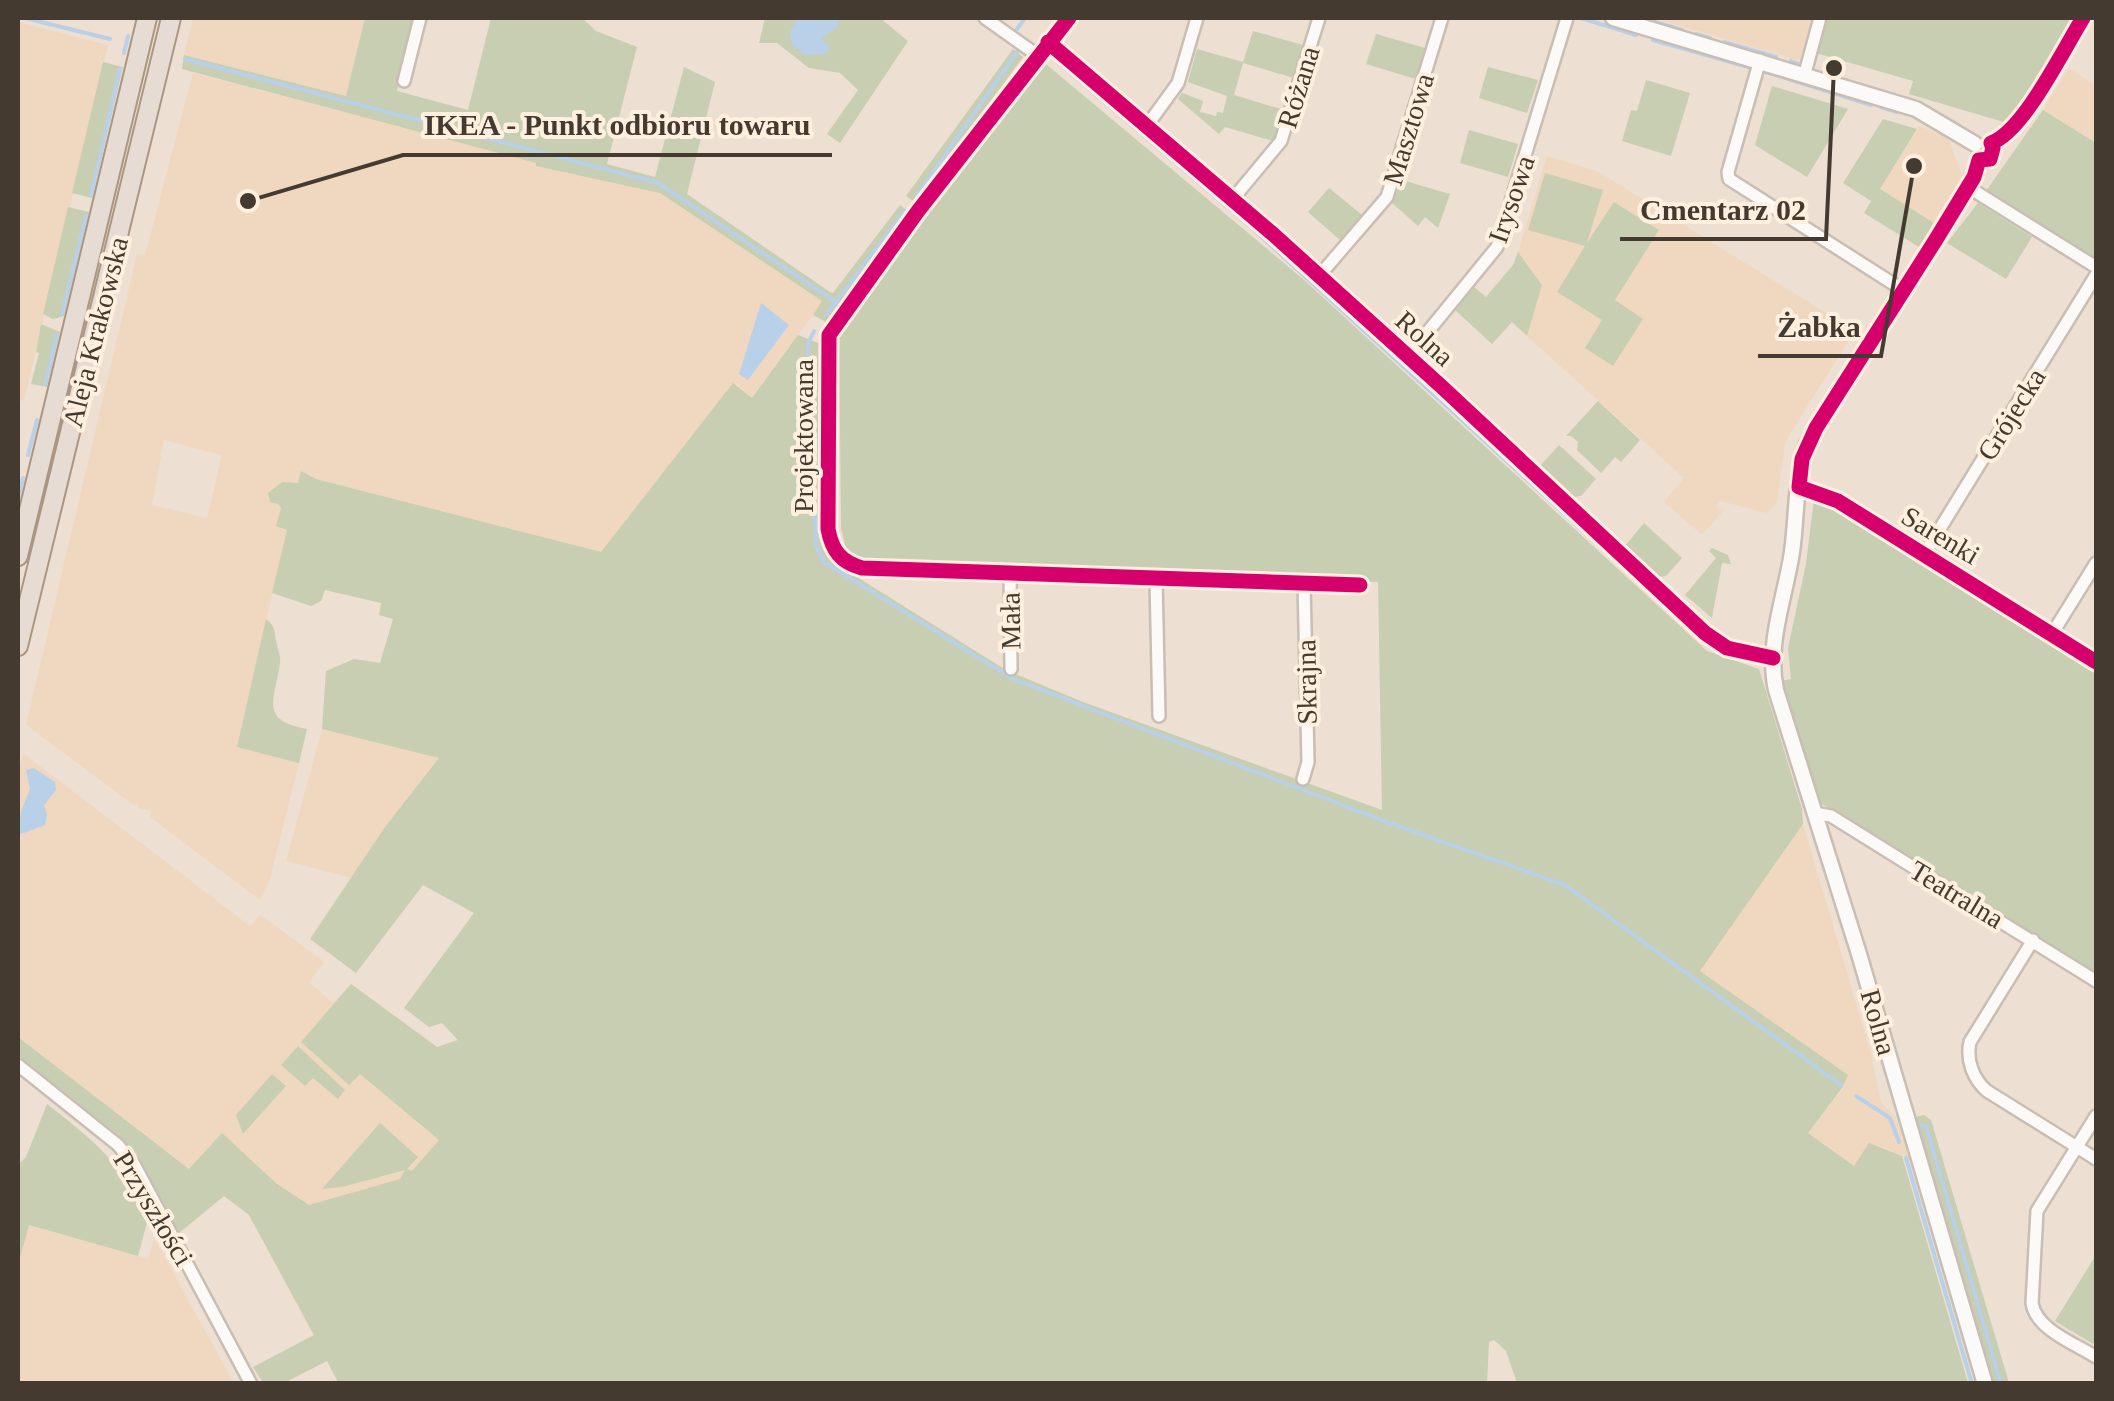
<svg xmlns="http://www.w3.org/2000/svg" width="2114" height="1401" viewBox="0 0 2114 1401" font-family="Georgia,serif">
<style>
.built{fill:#f0d8c0;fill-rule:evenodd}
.green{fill:#c7ceb1}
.water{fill:#b8d0e8}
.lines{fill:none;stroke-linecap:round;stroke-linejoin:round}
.stream{stroke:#b8d0e8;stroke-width:4}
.minor-casing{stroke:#c9beb3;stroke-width:16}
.tertiary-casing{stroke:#c9beb3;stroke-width:19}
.primary-casing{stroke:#ab9683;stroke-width:22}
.minor{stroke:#fcfaf8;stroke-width:11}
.tertiary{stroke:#fcfaf8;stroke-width:14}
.primary{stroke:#e6dcd3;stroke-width:18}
.cycleway-casing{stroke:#feefdf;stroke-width:21}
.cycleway{stroke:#d6006c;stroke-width:15}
.labels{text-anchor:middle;stroke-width:8;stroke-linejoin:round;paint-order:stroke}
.street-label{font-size:28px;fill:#443a2f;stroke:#feefdf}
.leader{fill:none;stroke:#443a2f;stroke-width:4}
.callout-dot{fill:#443a2f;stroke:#feefdf;stroke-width:4}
.callout-label{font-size:30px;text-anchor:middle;font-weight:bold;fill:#443a2f;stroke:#feefdf;stroke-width:8;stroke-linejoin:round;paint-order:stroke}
</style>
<rect width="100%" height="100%" fill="#eddfd1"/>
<!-- built -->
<path class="built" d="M193,18H365L347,96L184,55Z
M1653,18H1813L1817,19L1807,54L1797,60Z
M18,22L108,45L24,401L18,399Z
M2069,68L2096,86V135L2093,141L2043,110Z
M193,73L660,193L823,301L752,398L735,382L811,561L1013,692L335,1383L337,1380L249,1215L18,1037V775L23,753L250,926L260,915L322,960L323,964L309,982L333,1003L351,984L438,1047L524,1017L538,939L375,844L352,878L286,861L322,729L439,758L600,553L316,479L301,471L237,746L299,763L270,879L260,900L150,817L151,811L139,808L137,801L135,806L26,725L137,254L145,255ZM164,440L222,455L207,518L152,505Z
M1920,126L1948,138L1963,177L1934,223L1879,190Z
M1547,156L1597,171L1855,331L1791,432L1785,445L1777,503L1767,513L1720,501L1716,506L1722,512L1702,535L1664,502L1684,478L1527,336L1542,285L1518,252Z
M1803,824L1871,1054L1881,1102L1896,1117L1909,1158L1870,1143L1854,1166L1807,1133L1843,1088L1700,971Z
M28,1225L148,1259L154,1238L234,1383L18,1384V1269Z"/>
<!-- green -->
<path class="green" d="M365,18H415L397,91L468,110L491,18H582L596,31L637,47L607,164L655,177L684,67L715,82L687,194L830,292L833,293L900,205L908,211L826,322L813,315L822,301L660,193L536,166V163L182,69L184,55L346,96Z
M765,18H880L908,41L840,143L827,134L858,90L840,73L809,68L777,43H759Z
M1826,18H2074L2007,123L1909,94L1913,81L1816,53Z
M1253,31L1303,45L1294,78L1243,63L1234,95L1284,110L1273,141L1225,127L1219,134L1178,99L1182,93L1203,101L1200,112L1216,116L1217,112L1223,113L1227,96L1188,82L1197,49L1243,62Z
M1376,34L1425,48L1416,79L1366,64Z
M1013,49L1023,57L916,203L906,196Z
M1041,60L1303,279L1707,651L1759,669L1802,809L1803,824L1700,971L1848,1075L1842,1088L1808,1133L1854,1166L1869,1143L1902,1156L1968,1383H1517L1506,1351L1494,1340L1489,1342L1487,1384H335L337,1380L327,1361L284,1383H263L253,1367L314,1335L249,1215L224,1196L179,1233L137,1154L18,1055V1037L189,1169L222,1133L277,1184L309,1205L400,1179L405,1170L342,1187L322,1189L380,1123L418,1157L407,1169L412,1171L439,1140L360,1074L349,1085L301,1042L351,984L437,1047L458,1040L442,1023L429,1027L404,1008L474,913L423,885L356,973L310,939L385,827L439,758L322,729L326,671L354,659L380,663L393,619L379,615L381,603L325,590L321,601L311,606L272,593L287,530L276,526L281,508L278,504L270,502L268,493L282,482L298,483L301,471L316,479L601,552L733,383L752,398L798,335L823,345L824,539L825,549L841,567L1006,670L1083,702L1382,810L1378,582L860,561L846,549L841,528L839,329Z
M103,62L123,67L92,198L72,193Z
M1488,67L1538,80L1527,113L1479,98Z
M1646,80L1690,93L1671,156L1622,141L1631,110L1637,111Z
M1772,86L1848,109L1807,177L1755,145Z
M2043,110L2096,143V261L1986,191Z
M1883,119L1917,129L1880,189L1934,223L1919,247L1864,213L1871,201L1843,183Z
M1469,130L1518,144L1508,177L1460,163Z
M1545,173L1603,190L1587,243L1614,202L1659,230L1615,300L1643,319L1613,366L1585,348L1602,320L1557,292L1585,246L1528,230Z
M1402,180L1450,194L1438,228L1425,217L1418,226L1392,203Z
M1329,188L1362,215L1340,240L1308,212Z
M1978,203L2032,237L2006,279L1947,243Z
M68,207L89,212L64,316L53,319L43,314Z
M1518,252L1542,285L1527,336L1512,322L1492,344L1455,310L1474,287L1486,297L1513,265Z
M41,324L60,332L47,387L31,384L39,353L36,352Z
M1598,401L1640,440L1621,462L1615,457L1601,473L1577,450L1578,442L1571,436H1566Z
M1559,445L1596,479L1581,496L1573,497L1540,466Z
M1821,498L2096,674V976L1814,799L1780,681L1791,679L1788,648L1806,564L1814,499Z
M1644,523L1682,558L1666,576L1659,577L1625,546Z
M1712,548L1728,555L1731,564L1722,563L1712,618L1685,595L1716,558L1709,551Z
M266,619C275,626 274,629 276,640C277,648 281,655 280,663C275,700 258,720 307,729L299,763L237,747Z
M298,1046L345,1090L338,1099L313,1078L305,1086L281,1065Z
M272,1074L286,1086L243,1134L236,1115Z
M47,1104C96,1142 117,1160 149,1215L138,1256L29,1225L20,1258L18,1257V1165L26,1157Z
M1924,1115L1931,1120L2009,1383H1991L1912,1118Z
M2096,1255V1338L2093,1344L2055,1321Z"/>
<!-- water -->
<path class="water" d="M797,18H840L837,27L821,38L830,48L825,54L805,55L792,45L790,32Z
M761,303L789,325L748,380L739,374Z
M34,768L55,782L56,790L44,805L47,815L45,825L21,834L18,832V819L30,789L26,770Z"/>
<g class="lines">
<!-- stream -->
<path class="stream" d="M25,18L110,39
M1581,18L1636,35
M1642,18L1682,30
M1017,29L1025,18
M1696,34L1710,38
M1653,40L1752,68
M1724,42L1776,57
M124,53L128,36
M185,59L658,183L836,302
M1791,61L1799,64
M1059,63L1253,229L1710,647
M1766,72L1871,105
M1881,107L1897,112
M91,195L120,69
M916,197L1017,52
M62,314L86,216
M826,315L905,211
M814,331L808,344L816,546L824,562L1013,679L1384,821L1565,885L1841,1085
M45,384L57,334
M28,455L37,420
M18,499L23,478
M1856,1096L1890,1118L1899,1142
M1916,1125L1926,1126L2001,1384
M1906,1158L1972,1384"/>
<defs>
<path id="minor" d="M985,18L1037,55
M1069,18L918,211L829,335L828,529C832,551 841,562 862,568L1360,585
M1048,42L1274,235L1442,387L1705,633L1727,648L1773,658
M1760,60L1728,172L1729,179L1903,290
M1805,73L1820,18
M404,81L420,18
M1146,127L1178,83L1197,18
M1968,187L2096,267
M1232,200L1281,141L1319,18
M1319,276L1387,197L1442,18
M1408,356L1497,247L1567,18
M1799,487L1838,501L2052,634L2096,563
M1925,553L2096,275
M1010,573L1011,669
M1156,579L1159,716
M1303,779L1308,762L1304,583
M1815,813L1831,816L2096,981
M2033,940L1970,1042C1966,1060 1973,1079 1987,1091L2096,1159
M18,1065L118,1145L134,1164L251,1384
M2096,1116L2037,1211L2032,1303C2036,1330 2076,1344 2096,1357"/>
<path id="tertiary" d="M1613,18L1916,109L1975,144
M1991,143C2024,131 2063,50 2083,18
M1979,160L1968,187L1807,444C1795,478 1797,516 1792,552C1785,598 1766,644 1776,690L1859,954L1985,1384"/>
<path id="primary" d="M18,556L147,18
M18,646L171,18"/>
</defs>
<!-- minor casing -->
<use href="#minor" class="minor-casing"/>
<!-- tertiary casing -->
<use href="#tertiary" class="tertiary-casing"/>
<!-- primary casing -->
<use href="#primary" class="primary-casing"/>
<!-- minor -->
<use href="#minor" class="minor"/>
<!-- tertiary -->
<use href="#tertiary" class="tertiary"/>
<!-- primary -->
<use href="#primary" class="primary"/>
<defs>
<path id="cycleway" d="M1069,18L918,211L829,335L828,529C832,551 841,562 862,568L1360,585
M2083,18C2063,50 2024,131 1991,143L1993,148L1990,159L1979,160L1974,177L1935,241L1816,428L1802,459L1799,487L1838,501L2096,662
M1048,42L1274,235L1442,387L1705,633L1727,648L1773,658"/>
</defs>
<!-- cycleway casing -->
<use href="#cycleway" class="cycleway-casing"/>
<!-- cycleway -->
<use href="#cycleway" class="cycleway"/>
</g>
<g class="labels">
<!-- street labels -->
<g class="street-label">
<text transform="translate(1298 87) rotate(-73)" y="10">Różana</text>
<text transform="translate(1408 129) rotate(-73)" y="10">Masztowa</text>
<text transform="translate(1511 199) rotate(-71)" y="10">Irysowa</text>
<text transform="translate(95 332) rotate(-76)" y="10">Aleja Krakowska</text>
<text transform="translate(1425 338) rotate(42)" y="10">Rolna</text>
<text transform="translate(2011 414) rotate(-58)" y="10">Grójecka</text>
<text transform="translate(803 436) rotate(-90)" y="10">Projektowana</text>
<text transform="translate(1941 535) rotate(31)" y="10">Sarenki</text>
<text transform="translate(1010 621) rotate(-91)" y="10">Mała</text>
<text transform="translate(1306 682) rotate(-91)" y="10">Skrajna</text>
<text transform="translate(1957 894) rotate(31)" y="10">Teatralna</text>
<text transform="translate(1879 1022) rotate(74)" y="10">Rolna</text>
<text transform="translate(154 1208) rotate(59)" y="10">Przyszłości</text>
</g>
</g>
<!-- callouts -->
<path class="leader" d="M248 201L403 155H832M1834 68L1826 239H1620M1914 166L1881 356H1758"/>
<g class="callout-dot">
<circle cx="248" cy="201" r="10"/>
<circle cx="1834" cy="68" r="10"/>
<circle cx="1914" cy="166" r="10"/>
</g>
<g class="callout-label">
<text x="617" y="135">IKEA - Punkt odbioru towaru</text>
<text x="1723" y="220">Cmentarz 02</text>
<text x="1819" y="337">Żabka</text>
</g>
<!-- border -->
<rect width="2114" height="1401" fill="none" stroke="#443a2f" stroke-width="40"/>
</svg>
